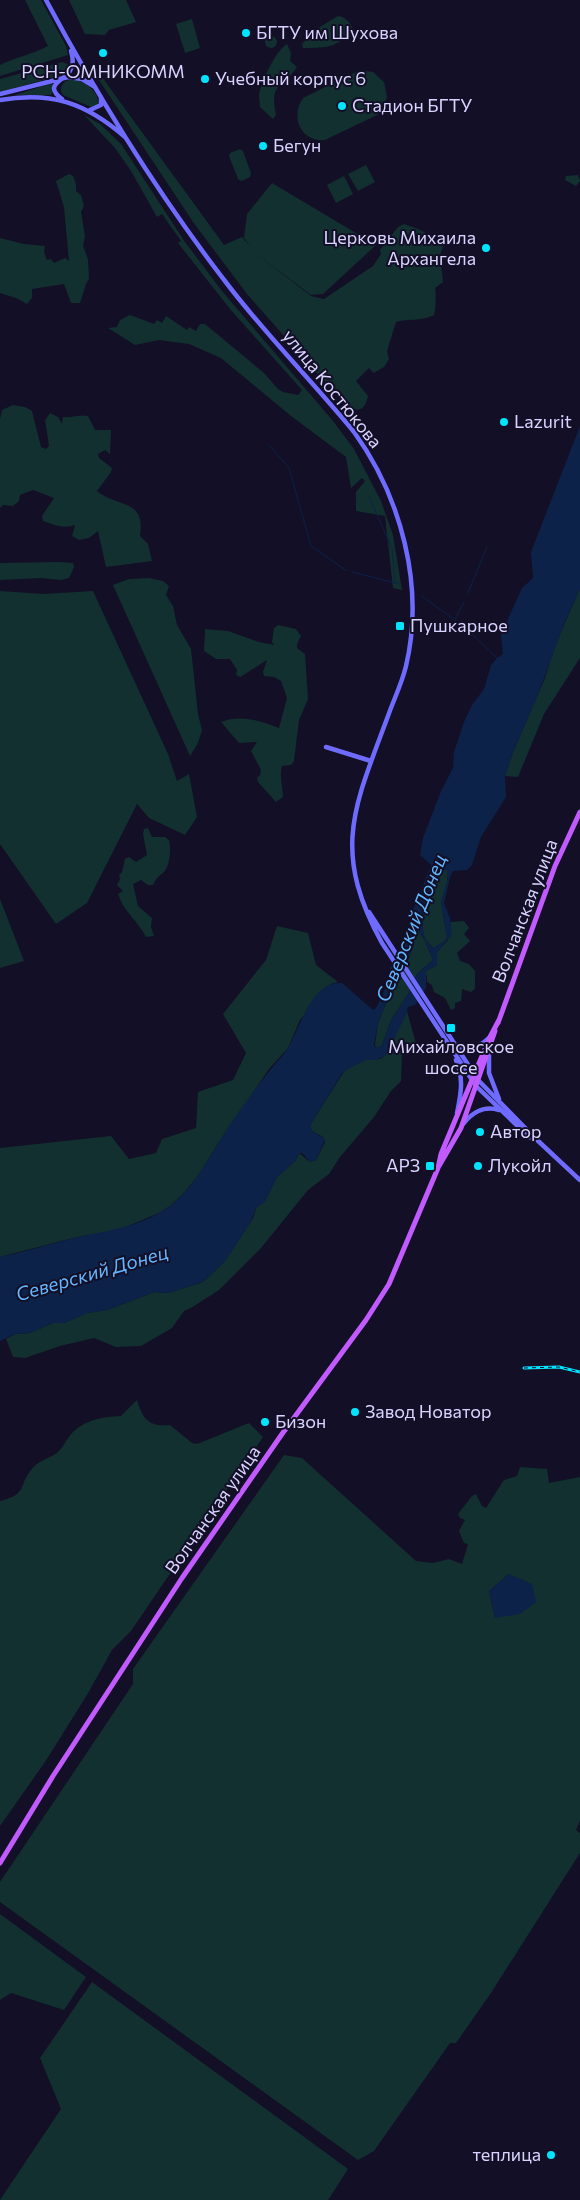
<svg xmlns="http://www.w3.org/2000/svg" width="580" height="2200" viewBox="0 0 580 2200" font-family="Commissioner,sans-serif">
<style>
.green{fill:#12302f;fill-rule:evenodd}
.water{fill:#0c2248;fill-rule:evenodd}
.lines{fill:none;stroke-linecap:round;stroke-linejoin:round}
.stream{stroke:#0c2248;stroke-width:1}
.secondary{stroke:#6f6bff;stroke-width:4.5}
.primary{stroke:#c25bff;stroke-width:5}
.rail-casing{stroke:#00e5ff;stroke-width:3}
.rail{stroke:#130f26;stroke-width:1;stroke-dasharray:4;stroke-linecap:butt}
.poi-dot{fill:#00e5ff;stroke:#130f26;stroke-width:2}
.labels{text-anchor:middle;stroke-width:4;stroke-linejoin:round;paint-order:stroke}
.poi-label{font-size:18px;fill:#d9d4ff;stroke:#130f26;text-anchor:start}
.street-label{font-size:18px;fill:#d9d4ff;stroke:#130f26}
.water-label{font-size:19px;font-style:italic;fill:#62b6ff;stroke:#130f26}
</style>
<rect width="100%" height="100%" fill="#130f26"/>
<!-- green -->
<path class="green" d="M25,0H41L66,46L68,55L0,76V65C16,57 31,55 48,46Z
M69,0H126L136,22L109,30L105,35L85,34Z
M338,16C345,17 349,21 352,27C342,48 324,48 303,48L302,44L315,30Z
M192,19L200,48L185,53L176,24Z
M265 42a6 6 0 1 1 12 0a6 6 0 1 1-12 0Z
M287,44L291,53L290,61L297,67C283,89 269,81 276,115L273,119L260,107C260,103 259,99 259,95C261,82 276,50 287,44Z
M62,62L70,65L67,70L58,76L0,92V79Z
M360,70L373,72L384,82L387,97L383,109L377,115L325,140C300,142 290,116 303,98Z
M99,73L224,245L242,237L250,246L244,238L247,214L272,183L376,245L323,294L311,295L254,252L311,296L324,299L373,266L381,254L380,250L398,227L404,224C419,229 432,234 443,246L440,256L443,282L435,288C436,293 436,310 434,315C418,322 411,318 396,322L387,351L389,359L384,367L374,373L369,368L356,381L368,396C365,410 360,412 347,407L247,294L193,222L95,74Z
M77,80C87,83 100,93 98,105L91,107L63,95L61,91C61,81 68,79 77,80Z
M52,83L53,92L51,95H15Z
M84,115L100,124L121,144L185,242L222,291L333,421L354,449L381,501L393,535L402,590L393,588L385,516L356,511V492L365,481L362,478L351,488L346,457L291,416L221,358L189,344L159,340L135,345L108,328L117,327L120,320L130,315L154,324L157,320L162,323L166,316L187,330L189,327L196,331L200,324H205L264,373L278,389L283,392L298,395L302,390L230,309L178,243L181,241L162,214L157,217L131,171L115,148Z
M240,149L243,151L251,173L250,177L242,181L238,179L229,156L230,153Z
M366,165L375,182L358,191L348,174Z
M69,174L73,176L76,184V191L81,195L84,206L81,212L85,236L83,246L88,259L89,279L86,284L80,303H71L64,284L32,289V298L27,304L16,298L0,293V238L24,244L45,246L44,252L47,260L51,259L54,263L65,258L69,261L64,207L56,181Z
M578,175L580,181L576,186L565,180L566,176Z
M344,176L353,194L336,203L327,185Z
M13,405L25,407L32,411L41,447L46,449L49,446L45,420L50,413L58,417L62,424L63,417C72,418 81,414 88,416L95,430H111L110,454L105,450L98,454L99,458L112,468L111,472L97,491C117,508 146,498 140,536L148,544L152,561L106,567L98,531L89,538L79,540L72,536L75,525C64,529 54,525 43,521L42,516L54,498L33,490L20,495L19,501L13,506L3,505L0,508V419L2,410Z
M59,562L73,563L74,567L69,578L61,580L41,578L0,580V563Z
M149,578L163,581L169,586L166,595L173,606L177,625L191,649L198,714L202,730L198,743L190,756L113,585L129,579Z
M580,588V658L544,714L518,777L505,776L513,752L545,678L554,648Z
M0,591L43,594L93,591L168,754L177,781L189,774L197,817L185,835L149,818L137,804L87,903L56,924L0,844Z
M278,625L296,629L301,636L297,644V648L305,654L308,699L299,720L294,761L291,765L282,766C279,776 283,786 283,797L276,802L258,782L257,778L260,775L261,770L251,751L257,742L239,743L221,722C240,714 261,721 279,728L287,698L281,681L274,677L264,676L263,672L267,660L240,677L236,675L237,670L230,659H216L204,651L205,629L228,631L259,642L274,645L272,642L274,628Z
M148,828L152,837H165L169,840C171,848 170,863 166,869C162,876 158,874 153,885H148L141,880L133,884L138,906L152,918L151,927L154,936L146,937C138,921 123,911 118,894L123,891L117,885L120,879L119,875L122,872L125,859L129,857L136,862L147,855L143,834L144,829Z
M441,869L448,870L447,883L441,902L447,937L445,941L434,948C408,931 433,888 441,869Z
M0,899L24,961L0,968Z
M464,921L469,928L464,934L470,941L457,953L460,961L469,964L475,971V989L471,992L462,989L461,1001L455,1003V1008L451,1010L445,998L434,992L432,985L427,982L426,971L437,965V952C446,941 454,939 450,922Z
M277,926L308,933L316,965L338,982L331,984L300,1020L288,1048L269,1069L219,1142L198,1176L183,1194L170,1206L159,1213L121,1229L73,1238L0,1257V1148L111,1136L129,1159L156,1153L162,1139L196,1128L198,1092L233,1080L246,1053L223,1014L266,960Z
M418,930L425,941L433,960L417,974L408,994L391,1020L382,1045L376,1048L375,1044L378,1023L394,984L401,979L414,944L413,936Z
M407,1011L417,1047L412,1051L402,1053L401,1081L391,1091L374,1117L340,1157L329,1174L308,1190L261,1248L219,1290L191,1308L184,1311L172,1328L141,1346L116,1347L94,1338L60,1346L25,1358L13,1357L6,1339L15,1334L30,1333L53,1323H64L87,1313L107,1310L154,1292L168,1293L203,1282L225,1261L253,1218L256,1208L267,1197L277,1177L296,1160L299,1153L310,1162L316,1160L325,1142L323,1137L312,1131L310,1125L345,1070L365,1060L380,1059L386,1055Z
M137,1400C143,1420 149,1427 170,1425L192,1443L197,1444L249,1423L263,1437L131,1631L112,1650L87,1695L45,1762L0,1826V1501C28,1494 18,1486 31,1470C37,1461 48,1459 57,1453C64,1447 67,1437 74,1431C87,1419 104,1417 121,1416Z
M284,1455L302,1458L416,1561L433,1563L449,1559L462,1564L468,1544L464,1543L459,1531L465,1520L460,1518L458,1514L472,1496L476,1494L482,1506L486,1508L504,1480L517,1476L520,1467L547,1469L549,1483L580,1477V1821L576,1830L580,1833V1853L491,1993L456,2043H450L374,2151L358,2160L0,1902V1882L133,1684V1669ZM509,1574L495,1618L489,1591Z
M0,1914L86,1977L64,2010L11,1993L0,2000Z
M92,1982L348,2169L328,2200H0L61,2109L40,2058Z"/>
<!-- water -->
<path class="water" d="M580,426V588L564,624L537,697L513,752L505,776L506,797L481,837L472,865L467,870L453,871L450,877L444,903L450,918L452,935L437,952V965L426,971V988L415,1005L408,1007L406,1015L386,1055L377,1060H365L343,1072L310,1125L312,1131L325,1139L316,1160L310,1162L302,1153H299L296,1160L277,1177L265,1202L256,1208L251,1221L225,1261L203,1282L168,1293L154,1292L107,1310L88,1313L64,1323H53L30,1333L15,1334L0,1341V1257C24,1252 46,1245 70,1239C104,1231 140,1228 170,1206C191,1190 204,1166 218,1143C237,1113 259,1082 283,1055C300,1035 308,980 342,983L372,1009L374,1010L376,1008L388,983L390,968L405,941L413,910L430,868L431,865L420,855L423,838L441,791L453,768L454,752L464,722L472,705L484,689L491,665L497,658L503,654L501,634L522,588L533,578L531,552ZM441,869L448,871L447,883L441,902L447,937L445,941L434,948C409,931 433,888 441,869ZM418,930C424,937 430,951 433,960L417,974L408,994L391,1020L382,1045L376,1048L374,1045L378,1023L394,984L401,979L414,944L413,936Z
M509,1574L532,1584L536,1602L520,1614L495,1618L489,1591Z"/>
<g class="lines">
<!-- stream -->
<path class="stream" d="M269,445L289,468L311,546L347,571
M369,497L392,548L395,583
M352,572L399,584
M467,595L487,547
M422,596L460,624
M455,619L464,602
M467,629L497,658"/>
<!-- secondary -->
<path class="secondary" d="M46,0C99,99 159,196 228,285C267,336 313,382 354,432C401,497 425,586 406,666C402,683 394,699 388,716C354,808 331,850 382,943L476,1086L529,1137L536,1139
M0,94L68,77L82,79L95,87
M62,99C43,85 63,81 70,71C74,64 73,58 71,51
M0,100C51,91 86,103 125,137
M90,110L101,105V97
M326,747L371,761
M369,912L478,1080L536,1139L580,1180
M456,1047C471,1051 478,1048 489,1038
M489,1051V1073L499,1099
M456,1060C464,1078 461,1094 457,1113
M463,1124C472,1113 483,1105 499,1110"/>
<!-- primary -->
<path class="primary" d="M498,1023L555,866L580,812
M439,1166L461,1128L495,1031
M0,1863L53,1776L182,1578L282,1434L366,1320L389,1284L438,1168L441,1154L490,1037L499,1020"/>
<defs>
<path id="rail" d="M524,1368L559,1367L580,1372"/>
</defs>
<!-- rail casing -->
<use href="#rail" class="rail-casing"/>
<!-- rail -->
<use href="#rail" class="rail"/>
</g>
<!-- markers -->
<g class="poi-dot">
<circle cx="246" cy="33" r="5"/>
<circle cx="103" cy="53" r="5"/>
<circle cx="205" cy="79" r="5"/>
<circle cx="342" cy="106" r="5"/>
<circle cx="263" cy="146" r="5"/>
<circle cx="486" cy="248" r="5"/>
<circle cx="504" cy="422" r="5"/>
<rect x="395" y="621" width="10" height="10" rx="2.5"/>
<rect x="446" y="1023" width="10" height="10" rx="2.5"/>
<circle cx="480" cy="1132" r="5"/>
<rect x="425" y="1161" width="10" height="10" rx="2.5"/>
<circle cx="478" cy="1166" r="5"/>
<circle cx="355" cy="1412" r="5"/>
<circle cx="265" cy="1422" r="5"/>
<circle cx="551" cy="2155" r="5"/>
</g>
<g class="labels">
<!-- poi labels -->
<g class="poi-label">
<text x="256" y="39">БГТУ им Шухова</text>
<text x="103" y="78" text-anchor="middle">РСН-ОМНИКОММ</text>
<text x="215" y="85">Учебный корпус 6</text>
<text x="352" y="112">Стадион БГТУ</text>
<text x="273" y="152">Бегун</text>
<text x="476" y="244" text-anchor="end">Церковь Михаила<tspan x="476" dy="21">Архангела</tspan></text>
<text x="514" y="428">Lazurit</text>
<text x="410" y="632">Пушкарное</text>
<text x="451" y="1053" text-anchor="middle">Михайловское<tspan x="451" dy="21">шоссе</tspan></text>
<text x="490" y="1138">Автор</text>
<text x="420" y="1172" text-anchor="end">АРЗ</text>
<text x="488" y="1172">Лукойл</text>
<text x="365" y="1418">Завод Новатор</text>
<text x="275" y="1428">Бизон</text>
<text x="541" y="2161" text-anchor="end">теплица</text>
</g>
<!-- street labels -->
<g class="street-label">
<text transform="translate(332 389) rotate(51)" y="6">улица Костюкова</text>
<text transform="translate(525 911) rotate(-69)" y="6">Волчанская улица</text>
<text transform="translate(213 1510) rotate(-55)" y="6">Волчанская улица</text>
</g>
<!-- water labels -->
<g class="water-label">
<text transform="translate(411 928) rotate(-68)" y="7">Северский Донец</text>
<text transform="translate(92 1273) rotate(-16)" y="7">Северский Донец</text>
</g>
</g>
</svg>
